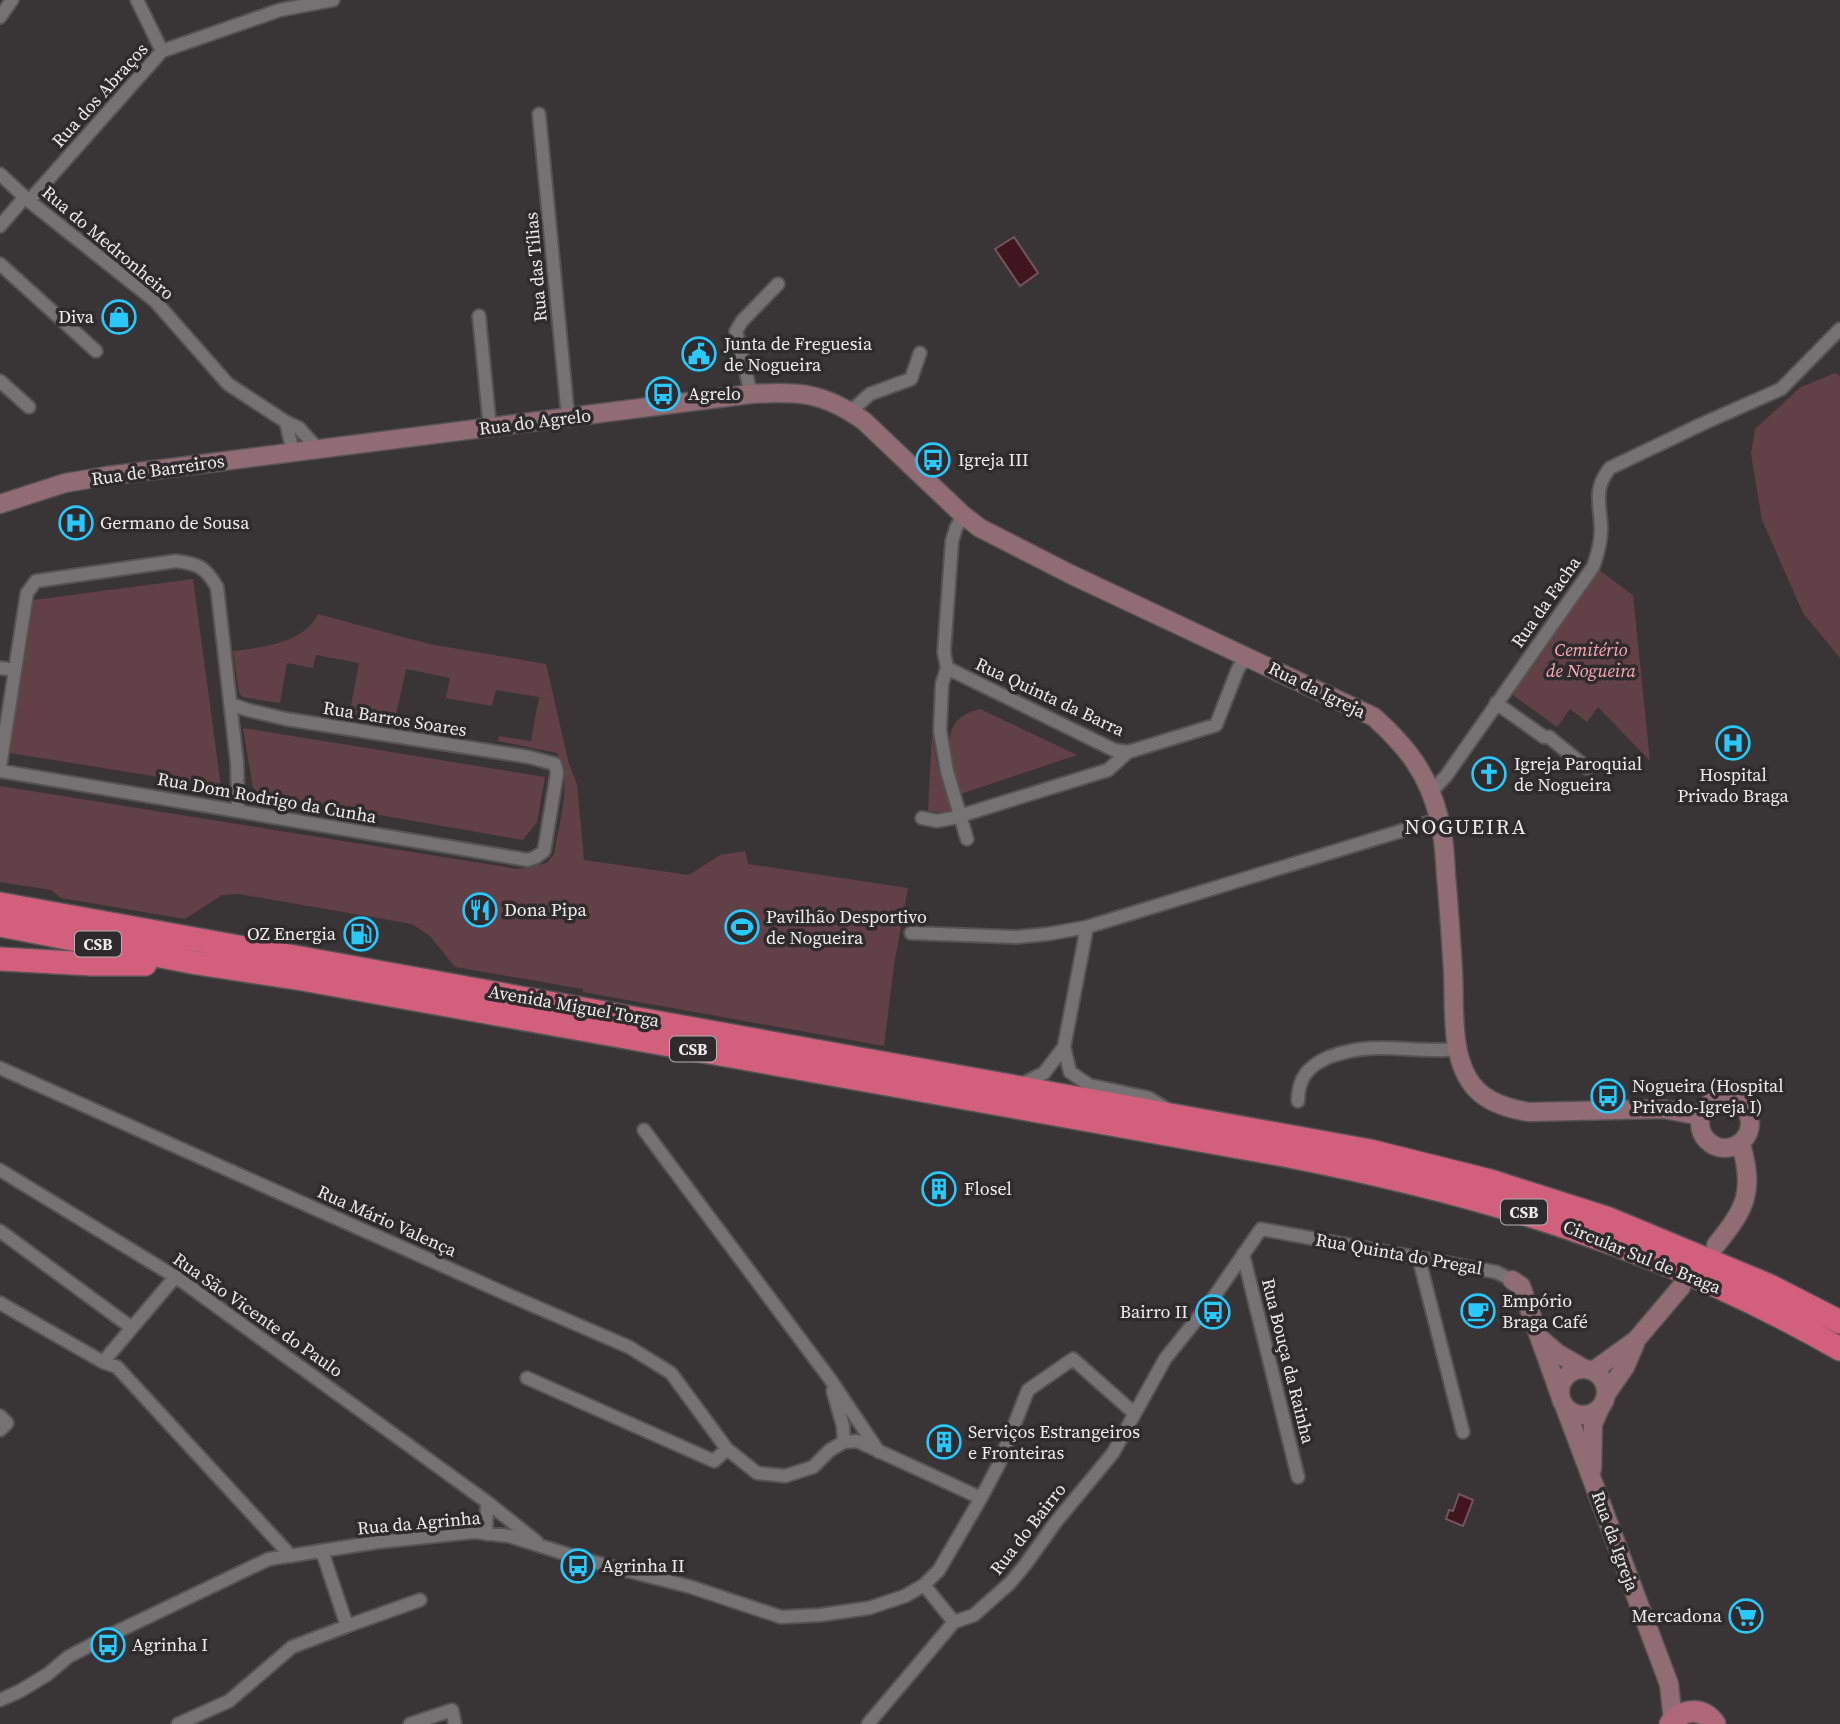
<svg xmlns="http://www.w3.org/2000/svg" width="1840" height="1724" viewBox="0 0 1840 1724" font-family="'Source Serif 4',serif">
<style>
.green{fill:#624047}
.water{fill:#401520;stroke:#74555d;stroke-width:2}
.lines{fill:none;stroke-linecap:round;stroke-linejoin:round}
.street-casing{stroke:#565354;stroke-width:16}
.secondary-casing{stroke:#565354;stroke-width:21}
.primary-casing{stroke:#565354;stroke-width:24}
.highway-casing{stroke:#565354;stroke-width:26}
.street{stroke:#767172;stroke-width:12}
.secondary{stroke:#926c75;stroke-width:18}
.primary{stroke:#ad6779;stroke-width:21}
.highway{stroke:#d2607d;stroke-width:23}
.labels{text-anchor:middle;stroke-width:7;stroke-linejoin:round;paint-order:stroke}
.shield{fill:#2f2b2c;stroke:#b5b1b2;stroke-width:2}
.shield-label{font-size:16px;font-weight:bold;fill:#eeebec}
.street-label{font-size:18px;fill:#eeebec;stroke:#2f2b2c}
.poi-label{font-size:18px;fill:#eeebec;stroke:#2f2b2c;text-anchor:start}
.park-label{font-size:18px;font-style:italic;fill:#fcaaba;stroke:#2f2b2c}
.quarter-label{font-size:21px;letter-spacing:2px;fill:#eeebec;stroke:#2f2b2c}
</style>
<rect width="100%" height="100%" fill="#393536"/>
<!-- green -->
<path class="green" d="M1835,373L1840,376V658L1803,613L1762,520L1751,454L1755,429L1801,387Z
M1599,570L1633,595L1650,761L1598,707L1587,722L1570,709L1557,727L1509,692Z
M193,579L221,787L10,753L34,600Z
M318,614L429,644L546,664L569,764L577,784L584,860L689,875L720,855L745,851L748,864L908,888L894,965L884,1046L583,992V989L455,967L430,936L412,924L239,894L222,895L185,919L61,898L51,890L0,882V786L518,869L547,863L554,854C559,823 573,782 557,753L498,741L499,736L531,741L539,697L496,690L492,706L446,698L450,678L406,669L394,724L334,712L335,704L351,706L359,663L316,655L313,668L287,663L280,703L242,697L239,692L233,651C263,647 303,644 318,614Z
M980,709L1077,755L961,794C951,761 934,720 980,709Z
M243,728L545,777L537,822L523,840L259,794L253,788Z
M932,734L938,768L951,809L947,813L928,811Z"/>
<!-- water -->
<path class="water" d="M1014,237L1038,273L1020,286L995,249Z
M1459,1494L1473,1500L1463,1526L1446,1519L1449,1510L1453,1511Z"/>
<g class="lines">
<defs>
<path id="street" d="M137,0L162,51
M0,17L12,0
M539,114L568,417
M0,174L29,201L155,301L228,384L286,422L299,428L318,449
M29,201L162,51L280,10L333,0
M0,226L25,197
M0,264L96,351
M479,316L490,428
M0,381L29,407
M751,394L736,331L742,321L778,284
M851,411L870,394L911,379L920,353
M286,422L293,452
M963,515L956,528L952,541L944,652L947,668L942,684L940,731L947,771L967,839
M0,668L15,670
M947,668L1114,750L1128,752L1216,725L1238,669L1246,657
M1496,703L1544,737H1549L1587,768
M0,767L27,593L36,581L176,561C199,564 205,567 217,587L237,763L238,810
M0,771L528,860L536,857L544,851L557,773L555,764L529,757L286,719L248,710L231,704
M1431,792L1446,776L1593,567C1598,554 1601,542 1601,528C1600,503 1593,489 1610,468L1702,424L1781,389L1840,329
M922,818L937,821L953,818L1108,770L1128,752
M911,933L1016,937L1048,934L1087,927
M0,1068L504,1293L629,1347L671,1373L727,1449L757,1473L785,1476L813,1467L830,1450L844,1442L857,1441L981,1498L939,1570L924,1585L905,1596L869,1608L820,1615L781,1617L691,1587L582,1559L509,1536L474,1532L378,1542L269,1559L108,1636L68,1657L48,1674L20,1691L0,1700
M1018,1086L1044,1073L1064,1047
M1298,1101C1298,1078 1308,1066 1329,1057C1377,1039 1411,1054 1458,1049
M1167,1109L1149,1098L1089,1085L1070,1072L1064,1047L1087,927L1440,819
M644,1130L830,1379L879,1452
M0,1170L179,1279L487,1502L537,1542
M0,1231L132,1328
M1243,1254L1298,1477
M1419,1259L1463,1432
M0,1303L103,1362L176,1276
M103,1362L117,1367L291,1556
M527,1378L714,1461L727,1449
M833,1391L843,1426L844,1442
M0,1416L7,1423L0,1430
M981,1498L999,1464L1028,1390L1073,1359L1134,1413
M486,1534L487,1502
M924,1585L954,1622
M347,1626L420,1600
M178,1724L229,1701L292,1647L347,1626L322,1551
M410,1724L452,1710L455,1724
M868,1724L954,1622L974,1615L1010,1583L1025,1565L1055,1523L1113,1453L1165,1359L1209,1304L1261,1229L1496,1272L1512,1280"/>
<path id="secondary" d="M0,504L65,483L107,476L751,394C799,391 823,392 864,421L963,515L980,528L1070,574L1374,717C1407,747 1428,773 1439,818C1444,836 1445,856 1446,876C1449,907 1451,939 1453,971C1455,1007 1449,1060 1476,1089C1489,1103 1510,1109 1529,1112L1663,1109L1701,1116
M1700 1123a25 25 0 1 1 50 0a25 25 0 1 1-50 0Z
M1716,1245C1747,1207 1754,1191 1741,1144
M1512,1280L1521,1286L1560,1395
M1542,1340L1557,1353L1583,1368
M1560 1392a23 23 0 1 1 46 0a23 23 0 1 1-46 0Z
M1593,1371L1636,1340L1681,1287
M1607,1393L1625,1367L1635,1344
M1564,1405L1669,1684L1673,1720
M1592,1469L1593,1424L1600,1408"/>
<path id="primary" d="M1670,1724C1682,1708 1703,1707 1715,1724"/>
<path id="highway" d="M0,904L1370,1151L1490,1181L1609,1219L1770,1286L1840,1322
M0,925L197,963L302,979L1284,1155C1484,1194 1662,1247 1840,1349
M0,959L91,964H145"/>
</defs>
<!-- street casing -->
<use href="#street" class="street-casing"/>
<!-- secondary casing -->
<use href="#secondary" class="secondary-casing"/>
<!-- primary casing -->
<use href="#primary" class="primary-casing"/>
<!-- highway casing -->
<use href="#highway" class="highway-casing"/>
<!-- street -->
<use href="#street" class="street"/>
<!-- secondary -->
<use href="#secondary" class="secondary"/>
<!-- primary -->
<use href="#primary" class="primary"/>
<!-- highway -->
<use href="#highway" class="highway"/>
</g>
<!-- icons -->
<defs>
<symbol id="shop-ring" viewBox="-11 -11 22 22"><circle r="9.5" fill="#2f2b2c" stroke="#29c8ff" stroke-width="1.5"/><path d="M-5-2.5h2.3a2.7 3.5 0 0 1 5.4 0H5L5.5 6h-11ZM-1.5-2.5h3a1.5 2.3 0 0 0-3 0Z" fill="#29c8ff"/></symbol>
<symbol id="civic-ring" viewBox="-11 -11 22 22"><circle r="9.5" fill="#2f2b2c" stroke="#29c8ff" stroke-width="1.5"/><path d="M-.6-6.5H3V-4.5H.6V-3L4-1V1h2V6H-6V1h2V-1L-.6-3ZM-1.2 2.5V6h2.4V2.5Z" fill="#29c8ff"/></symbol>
<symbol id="bus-ring" viewBox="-11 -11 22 22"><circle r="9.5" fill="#2f2b2c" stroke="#29c8ff" stroke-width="1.5"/><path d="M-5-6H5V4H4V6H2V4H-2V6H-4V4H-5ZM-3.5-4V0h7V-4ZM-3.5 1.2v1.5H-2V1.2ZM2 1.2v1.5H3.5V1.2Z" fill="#29c8ff"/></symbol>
<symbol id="hospital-ring" viewBox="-11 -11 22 22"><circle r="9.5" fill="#2f2b2c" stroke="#29c8ff" stroke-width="1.5"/><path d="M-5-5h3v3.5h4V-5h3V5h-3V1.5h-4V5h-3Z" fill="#29c8ff"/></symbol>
<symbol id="church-ring" viewBox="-11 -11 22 22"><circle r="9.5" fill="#2f2b2c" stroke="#29c8ff" stroke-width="1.5"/><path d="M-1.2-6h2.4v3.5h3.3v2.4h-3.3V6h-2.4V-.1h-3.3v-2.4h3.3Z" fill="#29c8ff"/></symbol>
<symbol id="restaurant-ring" viewBox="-11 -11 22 22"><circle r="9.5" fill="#2f2b2c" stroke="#29c8ff" stroke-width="1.5"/><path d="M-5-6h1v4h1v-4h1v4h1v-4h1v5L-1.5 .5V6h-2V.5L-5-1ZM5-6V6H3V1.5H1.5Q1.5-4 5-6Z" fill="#29c8ff"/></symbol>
<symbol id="stadium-ring" viewBox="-11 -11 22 22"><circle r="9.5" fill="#2f2b2c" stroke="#29c8ff" stroke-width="1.5"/><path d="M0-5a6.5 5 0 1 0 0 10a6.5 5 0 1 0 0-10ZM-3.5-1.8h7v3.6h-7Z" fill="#29c8ff"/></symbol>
<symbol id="fuel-ring" viewBox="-11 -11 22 22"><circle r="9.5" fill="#2f2b2c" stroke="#29c8ff" stroke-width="1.5"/><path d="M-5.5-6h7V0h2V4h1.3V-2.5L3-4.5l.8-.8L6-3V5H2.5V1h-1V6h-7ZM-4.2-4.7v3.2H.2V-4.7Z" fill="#29c8ff"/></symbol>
<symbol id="building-ring" viewBox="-11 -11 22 22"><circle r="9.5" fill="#2f2b2c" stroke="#29c8ff" stroke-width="1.5"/><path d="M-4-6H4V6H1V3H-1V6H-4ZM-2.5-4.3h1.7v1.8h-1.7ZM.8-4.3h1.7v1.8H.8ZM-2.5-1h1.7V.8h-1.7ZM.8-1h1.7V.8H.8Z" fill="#29c8ff"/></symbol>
<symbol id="cafe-ring" viewBox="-11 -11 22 22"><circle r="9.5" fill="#2f2b2c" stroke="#29c8ff" stroke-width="1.5"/><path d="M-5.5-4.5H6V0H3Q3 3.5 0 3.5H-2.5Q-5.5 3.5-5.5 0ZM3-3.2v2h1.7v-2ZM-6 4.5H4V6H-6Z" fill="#29c8ff"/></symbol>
<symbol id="supermarket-ring" viewBox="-11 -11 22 22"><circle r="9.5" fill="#2f2b2c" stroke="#29c8ff" stroke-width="1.5"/><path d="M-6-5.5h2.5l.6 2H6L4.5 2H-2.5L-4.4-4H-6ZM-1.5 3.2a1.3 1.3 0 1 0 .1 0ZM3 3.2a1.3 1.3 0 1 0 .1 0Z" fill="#29c8ff"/></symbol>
</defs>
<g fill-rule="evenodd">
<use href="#shop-ring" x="100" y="298" width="38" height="38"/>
<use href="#civic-ring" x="680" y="335" width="38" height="38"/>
<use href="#bus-ring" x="644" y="375" width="38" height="38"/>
<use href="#bus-ring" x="914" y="441" width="38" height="38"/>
<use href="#hospital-ring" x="57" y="504" width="38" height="38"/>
<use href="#hospital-ring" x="1714" y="724" width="38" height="38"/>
<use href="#church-ring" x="1470" y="755" width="38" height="38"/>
<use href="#restaurant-ring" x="461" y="891" width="38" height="38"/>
<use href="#stadium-ring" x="723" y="908" width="38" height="38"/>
<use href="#fuel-ring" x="342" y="915" width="38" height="38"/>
<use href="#bus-ring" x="1589" y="1077" width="38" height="38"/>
<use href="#building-ring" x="920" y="1170" width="38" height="38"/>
<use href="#cafe-ring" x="1459" y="1292" width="38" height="38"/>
<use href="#bus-ring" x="1194" y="1293" width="38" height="38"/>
<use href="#building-ring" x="925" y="1423" width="38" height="38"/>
<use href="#bus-ring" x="559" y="1547" width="38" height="38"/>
<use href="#supermarket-ring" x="1727" y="1597" width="38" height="38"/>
<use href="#bus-ring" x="89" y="1626" width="38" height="38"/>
</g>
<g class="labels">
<!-- shield labels -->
<g class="shield">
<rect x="75" y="931.5" width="46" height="25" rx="5"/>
<rect x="670" y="1036.5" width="46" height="25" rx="5"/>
<rect x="1501" y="1199.5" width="46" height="25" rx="5"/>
</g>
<g class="shield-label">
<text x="98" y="950">CSB</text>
<text x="693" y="1055">CSB</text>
<text x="1524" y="1218">CSB</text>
</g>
<!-- street labels -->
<g class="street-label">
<text transform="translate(100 95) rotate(-48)" y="6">Rua dos Abraços</text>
<text transform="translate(108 243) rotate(40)" y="6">Rua do Medronheiro</text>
<text transform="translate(536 267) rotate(-95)" y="6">Rua das Tílias</text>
<text transform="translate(535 422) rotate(-7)" y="6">Rua do Agrelo</text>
<text transform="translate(158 470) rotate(-8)" y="6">Rua de Barreiros</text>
<text transform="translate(1546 602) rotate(-55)" y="6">Rua da Facha</text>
<text transform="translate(1317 690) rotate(26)" y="6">Rua da Igreja</text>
<text transform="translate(1050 697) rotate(25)" y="6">Rua Quinta da Barra</text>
<text transform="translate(395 719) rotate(9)" y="6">Rua Barros Soares</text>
<text transform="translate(267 798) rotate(10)" y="6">Rua Dom Rodrigo da Cunha</text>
<text transform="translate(574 1006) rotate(10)" y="6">Avenida Miguel Torga</text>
<text transform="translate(387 1221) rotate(24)" y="6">Rua Mário Valença</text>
<text transform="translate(1399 1254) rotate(10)" y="6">Rua Quinta do Pregal</text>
<text transform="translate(1642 1257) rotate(22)" y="6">Circular Sul de Braga</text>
<text transform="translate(258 1315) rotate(35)" y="6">Rua São Vicente do Paulo</text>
<text transform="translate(1288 1361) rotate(76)" y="6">Rua Bouça da Rainha</text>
<text transform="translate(419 1523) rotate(-5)" y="6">Rua da Agrinha</text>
<text transform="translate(1028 1529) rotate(-52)" y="6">Rua do Bairro</text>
<text transform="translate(1615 1541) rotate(70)" y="6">Rua da Igreja</text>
</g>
<!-- poi labels -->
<g class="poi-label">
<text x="94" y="323" text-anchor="end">Diva</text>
<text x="724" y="350">Junta de Freguesia<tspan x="724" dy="21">de Nogueira</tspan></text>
<text x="688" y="400">Agrelo</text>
<text x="958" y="466">Igreja III</text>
<text x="100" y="529">Germano de Sousa</text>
<text x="1514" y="770">Igreja Paroquial<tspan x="1514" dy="21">de Nogueira</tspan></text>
<text x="1733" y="781" text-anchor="middle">Hospital<tspan x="1733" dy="21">Privado Braga</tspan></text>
<text x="504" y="916">Dona Pipa</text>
<text x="766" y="923">Pavilhão Desportivo<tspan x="766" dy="21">de Nogueira</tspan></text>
<text x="336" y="940" text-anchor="end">OZ Energia</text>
<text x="1632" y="1092">Nogueira (Hospital<tspan x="1632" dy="21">Privado-Igreja I)</tspan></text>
<text x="964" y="1195">Flosel</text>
<text x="1502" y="1307">Empório<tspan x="1502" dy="21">Braga Café</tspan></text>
<text x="1188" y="1318" text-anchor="end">Bairro II</text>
<text x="968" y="1438">Serviços Estrangeiros<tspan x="968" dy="21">e Fronteiras</tspan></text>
<text x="602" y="1572">Agrinha II</text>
<text x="1722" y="1622" text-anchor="end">Mercadona</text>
<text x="132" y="1651">Agrinha I</text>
</g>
<!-- park labels -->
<g class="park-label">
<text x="1591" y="656">Cemitério<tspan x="1591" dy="21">de Nogueira</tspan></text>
</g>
<!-- quarter labels -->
<g class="quarter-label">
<text x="1466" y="834">NOGUEIRA</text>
</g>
</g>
</svg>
